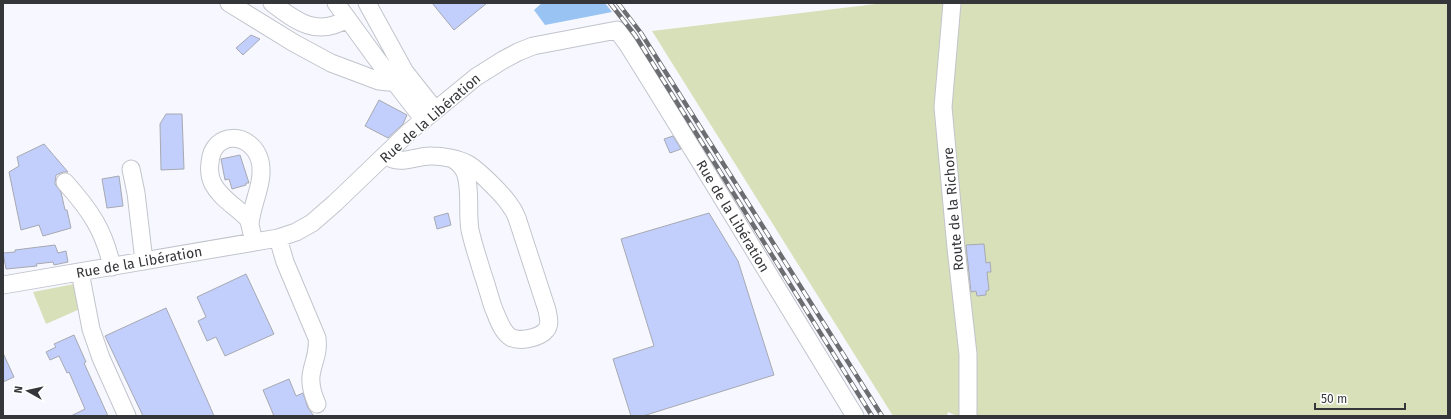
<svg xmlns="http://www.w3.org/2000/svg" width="1451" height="419" viewBox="0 0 1451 419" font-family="'Fira Sans',sans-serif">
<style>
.green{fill:#d7e0b8}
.water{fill:#98c3f3}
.building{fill:#c2cffd;stroke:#a7a9b0}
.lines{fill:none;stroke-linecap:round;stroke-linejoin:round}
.minor-casing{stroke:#c2c4cc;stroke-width:19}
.minor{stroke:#fff;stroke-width:17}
.rail-casing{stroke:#6c6d71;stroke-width:4.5}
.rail{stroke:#fff;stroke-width:3;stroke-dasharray:9;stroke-linecap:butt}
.labels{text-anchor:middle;stroke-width:3;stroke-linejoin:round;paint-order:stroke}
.street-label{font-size:14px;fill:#353639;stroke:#fff}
</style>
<rect width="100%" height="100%" fill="#f7f8ff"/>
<!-- green -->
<path class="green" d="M884,3H1448V416H957L948,412L947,416H893L652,31Z
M74,284L80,309L46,324L33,292Z"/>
<!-- water -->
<path class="water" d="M542,3H605L612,12L545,25L534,10Z"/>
<!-- building -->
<path class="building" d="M432,3H487L454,30Z
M251,35L260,39L243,55L236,48Z
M379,100L407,115L403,124L388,138L365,126Z
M166,114H182L184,169L161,170L160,124Z
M673,136L681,149L670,153L664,139Z
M44,144L68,172H63L56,175L55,184L61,192L65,210H67L71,228L43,236L39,225L21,230L9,172L19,166L17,157Z
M240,155L249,183H246V185L232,189L229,179L225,180L221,159Z
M119,176L123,206L107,208L102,179Z
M448,213L451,225L437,229L434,217Z
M709,213L738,261L774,375L643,416H631L613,359L654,346L621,239Z
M984,244L986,263L990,262L991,272H987L989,290L986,291V295L977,296L976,291L971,292L966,245Z
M55,245L58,253L66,251L68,262L54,265L53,262L36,264L37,266L6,269L3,253L15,252V250Z
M246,274L274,334L225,356L216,337L207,341L198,321L206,317L197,297Z
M166,308L208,402L214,416H143L105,336Z
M74,335L86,362L84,363L108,416H71L85,409L69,372L67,373L59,356L50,360L46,352L56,347L54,344Z
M3,353L14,377L3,382Z
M289,379L296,396L303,393L308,408L314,416H274L263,390Z"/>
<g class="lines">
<defs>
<path id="minor" d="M229,3L294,43L331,63L379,81L388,82L393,80L405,72
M272,3C297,22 317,37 347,19
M336,3L376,58L424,120
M367,3L405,72L435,110
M952,3L943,107L956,248L968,354V416
M386,155C400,167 416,155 432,156C443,156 458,159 468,164C478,170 505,196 511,207C514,210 515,214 517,218L547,310C548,316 551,324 546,330C540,338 517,343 509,336C501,330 497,316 493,307C489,295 486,283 482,272C478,258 473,244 470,230C467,212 471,193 466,175C464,168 459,163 453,159
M131,169L136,193L144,261
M65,182C90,210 104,230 112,267
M250,225C251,204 265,183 260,161C252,131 212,130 210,163C209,170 210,178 213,184C221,199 237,207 248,219L250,225L254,242
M278,238L285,262L317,338C319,354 313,361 311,376C310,386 313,395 317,404
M80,272L91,329L101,358L127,416
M3,285L278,238L296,232L312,223L335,203L410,131L476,77L503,60L518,52L533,46L617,30L628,45C705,168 779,292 855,416"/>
</defs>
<!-- minor casing -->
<use href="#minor" class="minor-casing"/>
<!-- minor -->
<use href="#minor" class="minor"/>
<defs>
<path id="rail" d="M610,3L635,35L872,416
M618,3L641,33L882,416"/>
</defs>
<!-- rail casing -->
<use href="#rail" class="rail-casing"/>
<!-- rail -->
<use href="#rail" class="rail"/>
</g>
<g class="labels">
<!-- street labels -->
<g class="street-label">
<text transform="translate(430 118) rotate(-41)" y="5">Rue de la Libération</text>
<text transform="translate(953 209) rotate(-95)" y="5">Route de la Richore</text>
<text transform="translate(733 216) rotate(59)" y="5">Rue de la Libération</text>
<text transform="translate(139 262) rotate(-10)" y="5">Rue de la Libération</text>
</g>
</g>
<!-- border -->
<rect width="1451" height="419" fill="none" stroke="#353639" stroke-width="8"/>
<!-- north arrow -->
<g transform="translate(28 391) rotate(278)" stroke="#ffffff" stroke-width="3" paint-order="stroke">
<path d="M0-3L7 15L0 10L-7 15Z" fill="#353639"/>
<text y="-6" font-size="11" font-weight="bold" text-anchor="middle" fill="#353639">N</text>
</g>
<!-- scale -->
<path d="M1315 403v6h90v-6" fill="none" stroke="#353639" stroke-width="2"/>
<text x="1321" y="403" font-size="12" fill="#353639" stroke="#ffffff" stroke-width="3" paint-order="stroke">50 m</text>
</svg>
